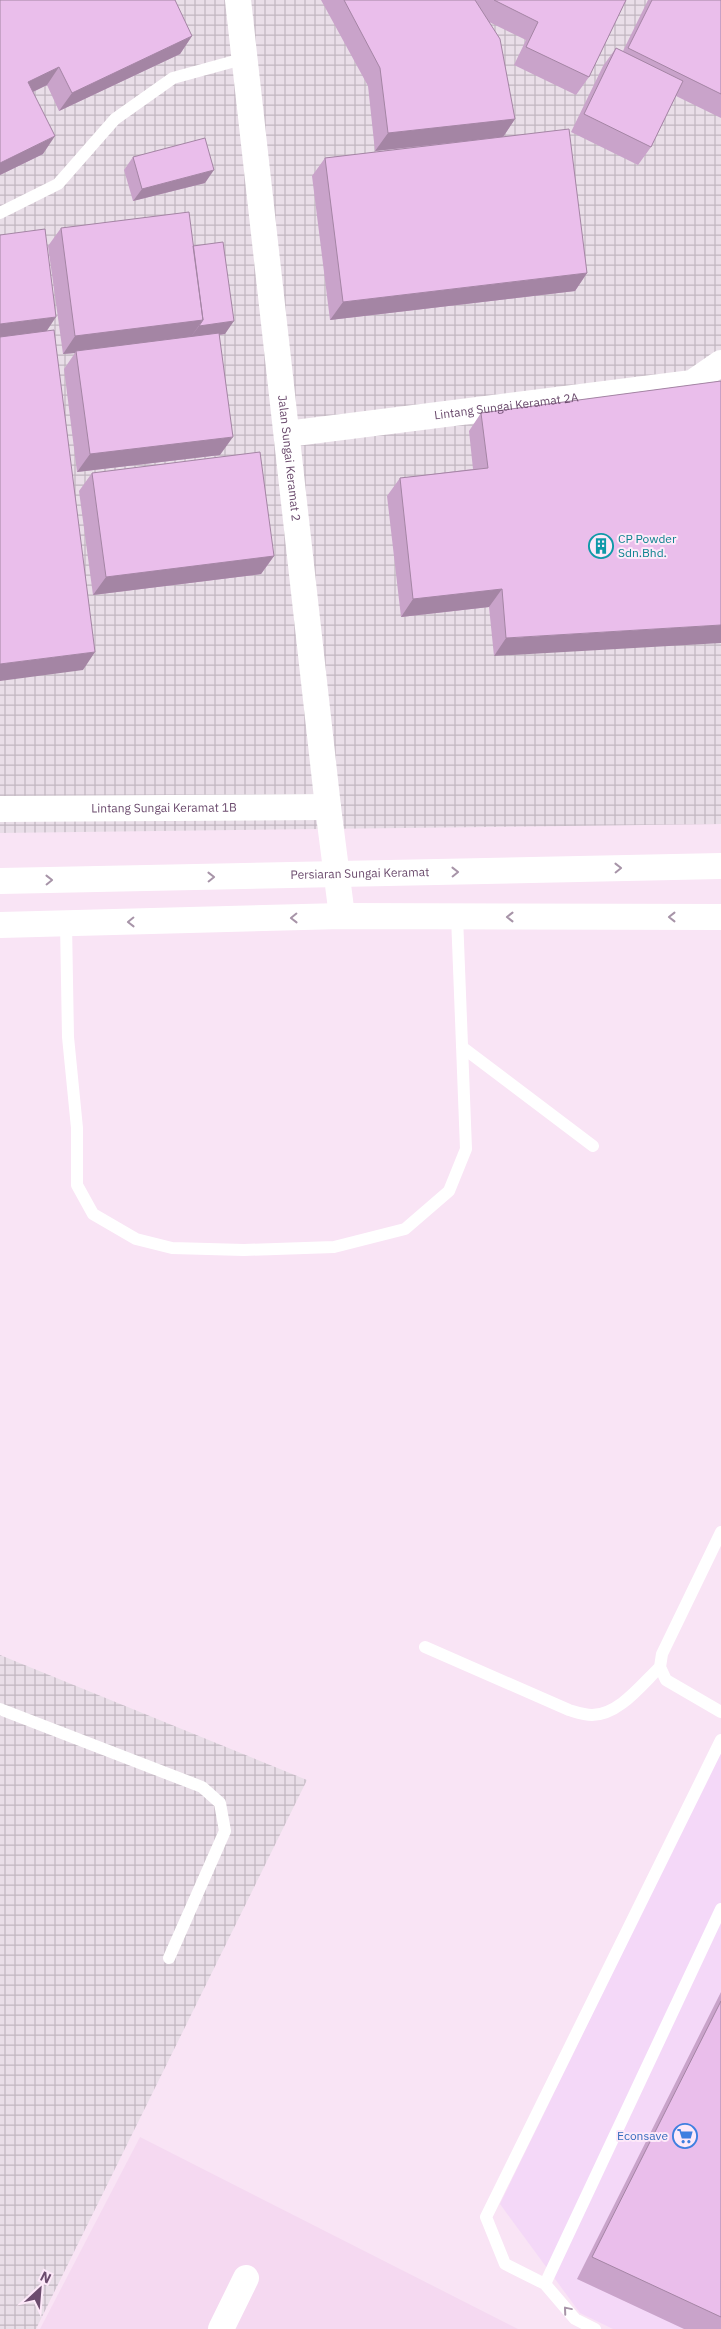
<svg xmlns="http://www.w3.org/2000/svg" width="721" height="2329" viewBox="0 0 721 2329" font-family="'IBM Plex Sans',sans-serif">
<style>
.residential{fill:#f5d9f1}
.commercial{fill:#f4d8f8}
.industrial{fill:url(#industrial-grid)}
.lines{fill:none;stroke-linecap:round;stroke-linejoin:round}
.service{stroke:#fff;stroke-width:12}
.minor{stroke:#fff;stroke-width:26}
.wall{fill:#c9a3ca}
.shaded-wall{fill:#a485a4}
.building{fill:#eabeeb;stroke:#a485a4}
.oneway{stroke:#a794a8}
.labels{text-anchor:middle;stroke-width:4;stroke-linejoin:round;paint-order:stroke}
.street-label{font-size:12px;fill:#6c4c6e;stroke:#fde9f9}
.culture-label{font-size:12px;fill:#0d838f;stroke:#fde9f9;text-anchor:start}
.shop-label{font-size:12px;fill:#366cbe;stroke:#fde9f9;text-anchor:end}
</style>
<defs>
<pattern id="industrial-grid" width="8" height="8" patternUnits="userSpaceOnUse" patternTransform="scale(1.25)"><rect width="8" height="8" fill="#e9dee8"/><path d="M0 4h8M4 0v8" fill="none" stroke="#c1b6c0"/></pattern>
</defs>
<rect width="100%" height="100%" fill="#f9e4f5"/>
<!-- residential -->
<path class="residential" d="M140,2137L518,2329H40Z"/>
<!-- commercial -->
<path class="commercial" d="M721,1750V2329H613L580,2313L500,2204Z"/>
<!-- industrial -->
<path class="industrial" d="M0,0H721V824L0,833Z
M0,1655L307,1780L36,2329H0Z"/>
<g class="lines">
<!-- service -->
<path class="service" d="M0,213L58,184L115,119L173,78L246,58
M66,923L68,1037L77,1128V1185L93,1214L136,1239L172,1248L244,1250L334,1247L405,1229L449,1191L466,1149L457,916
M462,1047L593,1146
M721,1532L662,1654L660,1667L666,1680L721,1712
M425,1647L569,1710C576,1712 585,1715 592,1715C619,1715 642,1684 660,1667
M0,1709L202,1787L220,1803L225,1831L169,1958
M545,2284L721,1909
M595,2329L575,2319L545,2284L505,2264L486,2217L721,1740"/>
<!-- minor -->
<g class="minor">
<path id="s1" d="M238,0L328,807L342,916"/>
<path id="s2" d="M287,434L692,383L721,363"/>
<path id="s3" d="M0,809L328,807"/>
<path id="s4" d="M0,881L721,866"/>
<path d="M0,925L342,916L721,917"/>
<path d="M221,2329L246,2278"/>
</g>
</g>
<!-- wall -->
<path class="wall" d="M0,0L192,36L180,54L59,111L47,85L33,92L43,154L0,175Z
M321,0H626L589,77L576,95L514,65L526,40L489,22L515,119L503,137L587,273L575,291L330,320L312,176L325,158L435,145L375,151L368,86Z
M648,0H721V118L676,96L651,147L638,165L571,132L603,66L616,48L623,51Z
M133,157L205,183L133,201L124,170Z
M61,228L193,246L225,334L220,335V455L77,472L64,369L75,353L63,354L48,246Z
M721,381L494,656L489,607L401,617L387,496L400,478L473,469L469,431L481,413Z
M92,473L274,556L261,574L93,595L79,491Z
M721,1992V2329H684L577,2279Z"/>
<!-- shaded-wall -->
<path class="shaded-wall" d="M192,36L180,54L59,111L72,93Z
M59,67L47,85L16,100L28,82Z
M515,119L503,137L375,151L388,133Z
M55,136L43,154L0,175V163Z
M214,170L205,183L133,201L142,189Z
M587,273L575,291L330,320L343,302Z
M56,317L44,335L0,341V324Z
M203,320L190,338L76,351L75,353L63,354L75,336Z
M234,321L225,334L190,338L199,326Z
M233,437L220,455L77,472L90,454Z
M274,556L261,574L93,595L106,577Z
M502,589L489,607L401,617L413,599Z
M721,625V643L494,656L506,638Z
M95,652L83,670L0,681V664Z"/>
<!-- building -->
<path class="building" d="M0,0H175L192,36L72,93L59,67L28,82L55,136L0,163Z
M344,0H475L500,39L515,119L388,133L380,68Z
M494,0H626L589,77L526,47L538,22Z
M652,0H721V94L628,48Z
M616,48L683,81L651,147L584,114Z
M569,129L587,273L343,302L325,158Z
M205,138L214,170L142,189L133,157Z
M189,212L203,320L75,336L61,228Z
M45,229L56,317L0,324V235Z
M223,242L234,321L199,326L203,320L193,246Z
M54,330L95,652L0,664V337Z
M219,333L233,437L90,454L76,351Z
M721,381V625L506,638L502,589L413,599L400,478L488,468L481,413Z
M260,452L274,556L106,577L92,473Z
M721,2001V2317L592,2257Z"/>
<!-- one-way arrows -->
<defs><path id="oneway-chevron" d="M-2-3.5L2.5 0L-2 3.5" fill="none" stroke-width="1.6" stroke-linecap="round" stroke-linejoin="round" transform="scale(1.25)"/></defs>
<g class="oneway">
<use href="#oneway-chevron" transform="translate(618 868) rotate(-1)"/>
<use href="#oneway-chevron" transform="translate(455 872) rotate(-1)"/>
<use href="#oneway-chevron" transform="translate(211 877) rotate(-1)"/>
<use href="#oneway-chevron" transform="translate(49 880) rotate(-1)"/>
<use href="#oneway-chevron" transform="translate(510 917) rotate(-180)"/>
<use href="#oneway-chevron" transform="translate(672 917) rotate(-180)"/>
<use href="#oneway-chevron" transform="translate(294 918) rotate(179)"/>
<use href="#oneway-chevron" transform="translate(131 922) rotate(179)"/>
<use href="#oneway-chevron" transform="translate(567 2310) rotate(-130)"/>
</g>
<!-- icons -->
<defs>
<symbol id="building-ring" viewBox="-11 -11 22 22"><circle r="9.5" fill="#fde9f9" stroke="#0f9aa8" stroke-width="1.5"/><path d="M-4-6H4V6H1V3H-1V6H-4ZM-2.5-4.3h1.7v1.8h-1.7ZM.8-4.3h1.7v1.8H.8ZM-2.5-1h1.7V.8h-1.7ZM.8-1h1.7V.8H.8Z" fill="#0f9aa8"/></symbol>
<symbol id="supermarket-ring" viewBox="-11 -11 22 22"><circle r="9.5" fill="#fde9f9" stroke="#3f7fe0" stroke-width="1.5"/><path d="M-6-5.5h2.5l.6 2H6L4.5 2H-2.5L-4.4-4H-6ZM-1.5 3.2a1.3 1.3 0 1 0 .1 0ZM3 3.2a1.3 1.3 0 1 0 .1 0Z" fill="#3f7fe0"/></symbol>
</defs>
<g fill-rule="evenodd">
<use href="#building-ring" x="587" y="532" width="28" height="28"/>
<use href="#supermarket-ring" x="671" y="2122" width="28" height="28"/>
</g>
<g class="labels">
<!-- street labels -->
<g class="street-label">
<text dy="4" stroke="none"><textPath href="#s2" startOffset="221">Lintang Sungai Keramat 2A</textPath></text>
<text dy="4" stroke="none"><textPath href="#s1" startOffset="461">Jalan Sungai Keramat 2</textPath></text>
<text dy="4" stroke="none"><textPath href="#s3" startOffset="164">Lintang Sungai Keramat 1B</textPath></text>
<text dy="4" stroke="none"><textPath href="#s4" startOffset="360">Persiaran Sungai Keramat</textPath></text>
</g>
<!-- culture labels -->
<g class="culture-label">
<text x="618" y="543">CP Powder<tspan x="618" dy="14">Sdn.Bhd.</tspan></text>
</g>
<!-- shop labels -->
<g class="shop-label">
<text x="668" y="2140">Econsave</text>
</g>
</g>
<!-- north arrow -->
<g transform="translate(40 2289) rotate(26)" stroke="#fde9f9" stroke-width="4" paint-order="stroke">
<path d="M0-4L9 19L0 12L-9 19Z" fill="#6c4c6e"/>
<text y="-8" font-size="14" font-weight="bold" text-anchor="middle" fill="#6c4c6e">N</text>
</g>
</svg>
